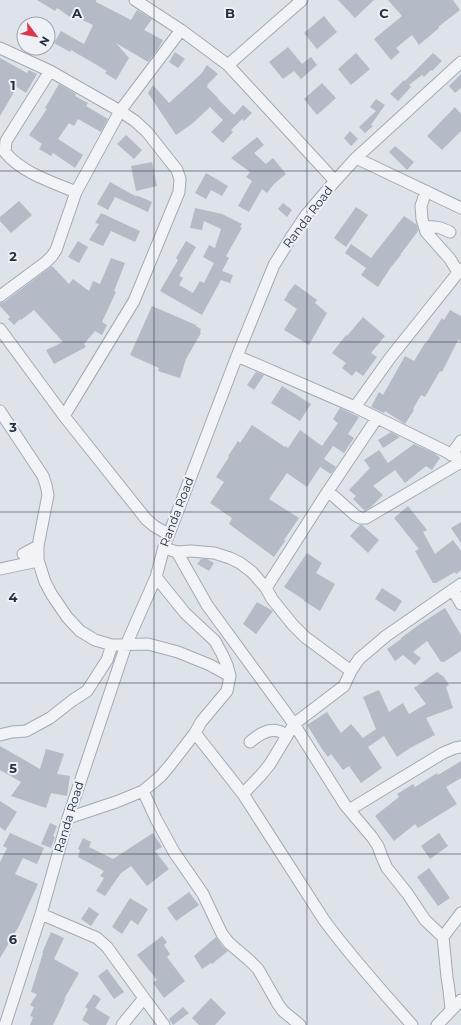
<svg xmlns="http://www.w3.org/2000/svg" width="461" height="1025" viewBox="0 0 461 1025" font-family="Montserrat,sans-serif">
<style>
.building{fill:#b4bbc6}
.lines{fill:none;stroke-linecap:round;stroke-linejoin:round}
.street-casing{stroke:#a3a9b3;stroke-width:13}
.street{stroke:#f1f3f7;stroke-width:11}
.grid{fill:none;stroke:#252f41;stroke-width:1;stroke-opacity:0.55}
.labels{text-anchor:middle;stroke-width:4;stroke-linejoin:round;paint-order:stroke}
.street-label{font-size:12px;fill:#252f41;stroke:#edf1f6}
.grid-label{font-size:13px;text-anchor:middle;font-weight:bold;fill:#252f41;stroke:#edf1f6;stroke-width:4;stroke-linejoin:round;paint-order:stroke}
</style>
<rect width="100%" height="100%" fill="#dee2e9"/>
<!-- building -->
<path class="building" d="M37,0H96V2L131,20L137,10L152,19L144,30L163,40L158,49L148,62L116,43L129,58L116,80L105,73L107,71L71,50L70,52L54,43L61,31L84,44L93,25L71,15L70,17L57,8L55,11Z
M338,0H374L355,18Z
M388,0H453L460,10L438,27L439,28L419,45L412,35L396,48L400,52L391,60L374,39L402,16Z
M324,16L337,32L317,49L304,33Z
M288,47L302,64L311,57L317,65L301,79L294,71L283,79L269,62Z
M175,52L185,59L178,68L169,62Z
M356,53L370,69L351,85L338,69Z
M433,53L442,61L432,71L431,70L424,77L422,75L409,85L411,87L398,101L390,94L404,80L405,81Z
M0,58L27,73L29,70L37,74L26,93L17,87L0,116Z
M207,65L218,74L207,85L208,86L207,87L218,98V99L234,115L243,105L252,113L244,121L242,119L231,130L233,132L223,143L211,132L223,120L210,107L193,123L176,135L148,93L153,85L169,103L201,74Z
M461,74V88L455,93L449,86Z
M322,83L336,98L317,115L304,99Z
M59,84L76,94L75,96L88,103L86,106L108,119L101,132L78,119L74,126L69,123L58,139L83,155L75,168L53,153L51,156L39,149L42,144L29,135L47,109L45,108Z
M376,99L385,105L371,125L373,126L365,133L359,127L376,111L370,107Z
M455,107L461,114V131L442,150L427,136Z
M350,131L358,139L351,146L344,138Z
M126,135L142,150L134,159L117,144Z
M257,137L264,145L254,153L266,164L273,158L286,174L274,184L267,193L262,189L249,212L238,206L252,181L246,177L250,172L231,158Z
M395,146L414,162L407,170L389,152Z
M152,162L157,186L136,191L131,166Z
M206,173L228,186L222,196L211,190L206,199L195,193Z
M110,182L137,197L136,195L152,202L148,212L115,197L108,210L97,204Z
M19,201L32,215L11,233L0,221V217Z
M283,203L292,210L287,217L278,209Z
M356,207L368,215L346,247L334,238Z
M195,208L222,214L242,224L240,227L242,228L226,256L229,258L222,271L233,275L230,283L221,280L202,315L160,291L178,260L176,258L186,241L196,247L179,276L183,278L179,285L193,293L200,281L204,283L214,263L203,257L209,245L215,248L221,229L204,221L202,230L190,228Z
M101,213L140,231L135,242L111,231L103,246L89,240L99,224L95,223Z
M404,216L417,225L418,231L400,255H401L391,267L378,287L361,275L366,268L345,253L351,244L371,258Z
M78,241L88,247L79,263L68,257Z
M111,258L125,263L114,291L116,292L102,322L107,325L102,335L95,331L84,344L86,347L54,364L46,350L63,342L34,310L21,320L20,319L14,325L8,319L10,317L0,306V303L4,302L52,266L69,284L73,279L89,291L93,281L100,284Z
M295,284L317,300L315,303L327,313L309,345L284,330L297,309L284,300L288,294H287Z
M152,306L196,325V326L201,329L200,332L201,333L186,359L180,378L158,371L159,368L130,355Z
M450,310L461,316V341L458,340L442,372L440,371L425,397L421,395L413,409L414,410L405,424L385,411L384,413L371,407L379,392L383,395L405,356L414,361L425,343H426L442,318L444,320Z
M363,317L385,336L371,353L377,357L363,376L356,371L352,376L342,368L346,363L332,353L346,335L347,336Z
M256,372L264,375L254,390L247,385Z
M282,386L311,404L300,421L271,403Z
M340,408L359,417L348,434L354,438L344,453L333,446L324,459L336,467L331,474L320,467L307,487L287,473L269,499L299,518L284,540L285,541L274,557L229,524L232,518L210,503L224,482L216,477L229,457L228,456L238,441L240,443L252,425L285,447L286,446L288,448L300,430L322,446L338,423L333,419Z
M391,432L400,437L383,448L378,440Z
M414,444L434,453L440,458L432,470L426,466L405,483L395,470L373,486L383,495L372,506L365,511L353,499L356,496L349,490L370,468L364,460L379,450L388,463Z
M408,506L427,530L423,532L435,554L453,540L461,551V570L456,574L455,572L436,583H433L415,551L419,549L394,518Z
M461,522V543L451,528Z
M360,525H362L379,540L368,553L350,536Z
M307,553L322,563L316,573L335,584L320,611L304,601V600L284,587Z
M201,559H207L214,563L209,571L197,564Z
M382,588L402,601L395,612L375,599Z
M257,602L273,611L256,634L243,624Z
M445,608L461,635V651L444,662H441L427,641L413,652L421,658L415,665L403,655L395,661L387,649L401,639V638L420,624Z
M437,672L444,677L449,685L446,687L453,708L426,718L435,735L410,748L397,757L384,736L368,747L382,768L361,783L349,766L343,770L331,754L328,757L322,749L307,725L327,712L341,733L351,724L363,738L376,729L363,697L379,690L389,712L403,703L409,714L426,704L414,688Z
M0,746L40,769L46,749L64,754L57,774L70,776L67,796L51,793L46,808L11,796L21,782L0,770Z
M461,761V778L446,787L457,804L418,828L415,824L394,841L375,816L399,797L397,794L413,784L415,787L437,773L438,775Z
M0,801L17,812L5,831L0,827Z
M50,823L57,826L53,836L55,837L51,848L41,844Z
M10,833L44,848L37,864L23,858L15,874L38,884L19,926L0,958V862L7,848L3,846Z
M153,833L162,847L155,851L169,869L147,886L131,866L121,873L105,896L96,891L104,878L100,876L104,871L78,857L80,850L78,849L83,838L91,842L89,847L113,859Z
M439,833L448,846L430,859L421,846Z
M429,868L450,898L438,906L417,877Z
M189,892L199,905L176,921L167,908Z
M130,898L148,909L138,925L131,920L122,934L112,927Z
M89,907L99,914L91,926L81,919Z
M51,932L64,938L54,959L79,973L63,1001L66,998L53,1025H30L33,1017L30,1016L34,1007L30,1005L37,994L31,992L43,953H42Z
M162,936L167,942L164,945L170,954L167,957L185,981L164,998L153,983L157,980L137,955Z
M216,937L223,947L228,951L212,964L211,963L202,969L194,956Z
M107,969L124,992L114,999L98,976Z
M94,994L101,999L95,1008L110,1017L106,1025H90L82,1020L88,1009L85,1007Z
M211,998L226,1013L215,1025H199L192,1018Z
M183,1007L189,1013L173,1025L169,1019Z"/>
<g class="lines">
<defs>
<path id="street" d="M135,0L181,30L228,65L335,181
M0,48L50,71L120,111L135,121L147,132L177,170L180,179L179,192L134,301L64,416
M228,65L302,0
M50,71L6,141L5,152C22,173 52,182 76,192
M356,158L461,208
M426,191L421,206L422,219L426,232L450,259L458,272
M425,227C435,226 440,227 450,232
M0,296L46,262L52,256L56,250L76,192L120,111L181,30
M0,329L64,416L146,519L154,526L168,534
M237,356L355,407L461,459
M355,407L390,358L461,269
M0,411L43,476L46,485L48,495L38,546V560L45,582L52,595L67,617L80,631L95,640L112,645L148,644L178,652L210,665L230,676
M451,455L461,441
M328,491L355,515L360,518H366L461,462
M171,550L177,552L191,551L214,553L230,558L240,563L252,572L266,588L272,599L293,625L305,637L351,671
M177,552L207,605L294,724L345,805L372,837L378,846L382,857L387,868L407,893L425,920L443,937L447,977L449,990L451,1009
M0,569L33,562L23,554L38,546
M156,577L185,613L215,641L222,654L227,665L230,676L227,691L201,722L195,733L243,794L324,920C351,957 382,991 412,1025
M266,588L328,491L377,418
M453,590L461,604
M0,735L12,732L26,731L50,718L73,700L87,691L107,660L112,645
M250,742C257,736 267,728 278,731C280,731 284,734 286,736
M143,791L156,819L174,852L203,894L222,934L229,943L249,960L258,969L278,1004L283,1011L300,1025
M243,794L261,775L270,764L294,724L344,686L351,671L359,659L386,636L461,584
M349,810L443,753L455,748L461,747
M68,818L116,802L143,791L161,776L171,764L195,733
M41,914L97,938L107,947L144,998L164,1025
M443,937L461,913
M5,1025L41,914L68,818L126,645L156,577L164,547L237,356L274,265L292,236L306,215L335,181L356,158L461,62
M122,1025L144,998
M437,1025L461,1000"/>
</defs>
<!-- street casing -->
<use href="#street" class="street-casing"/>
<!-- street -->
<use href="#street" class="street"/>
</g>
<!-- grid -->
<path class="grid" d="M154,0V1025M307,0V1025M0,171H461M0,342H461M0,512H461M0,683H461M0,854H461"/>
<g class="labels">
<!-- street labels -->
<g class="street-label">
<text transform="translate(308 217) rotate(-53)" y="4">Randa Road</text>
<text transform="translate(177 512) rotate(-69)" y="4">Randa Road</text>
<text transform="translate(69 817) rotate(-73)" y="4">Randa Road</text>
</g>
</g>
<g class="grid-label">
<text x="77" y="18">A</text>
<text x="230" y="18">B</text>
<text x="384" y="18">C</text>
<text x="13" y="90">1</text>
<text x="13" y="261">2</text>
<text x="13" y="432">3</text>
<text x="13" y="602">4</text>
<text x="13" y="773">5</text>
<text x="13" y="944">6</text>
</g>
<!-- north arrow -->
<g transform="translate(36 36) rotate(122)"><circle r="19" fill="#edf1f6" stroke="#9da3ae"/>
<path d="M0-3L7 15L0 10L-7 15Z" fill="#db354c"/>
<text y="-6" font-size="11" font-weight="bold" text-anchor="middle" fill="#252f41">N</text>
</g>
</svg>
